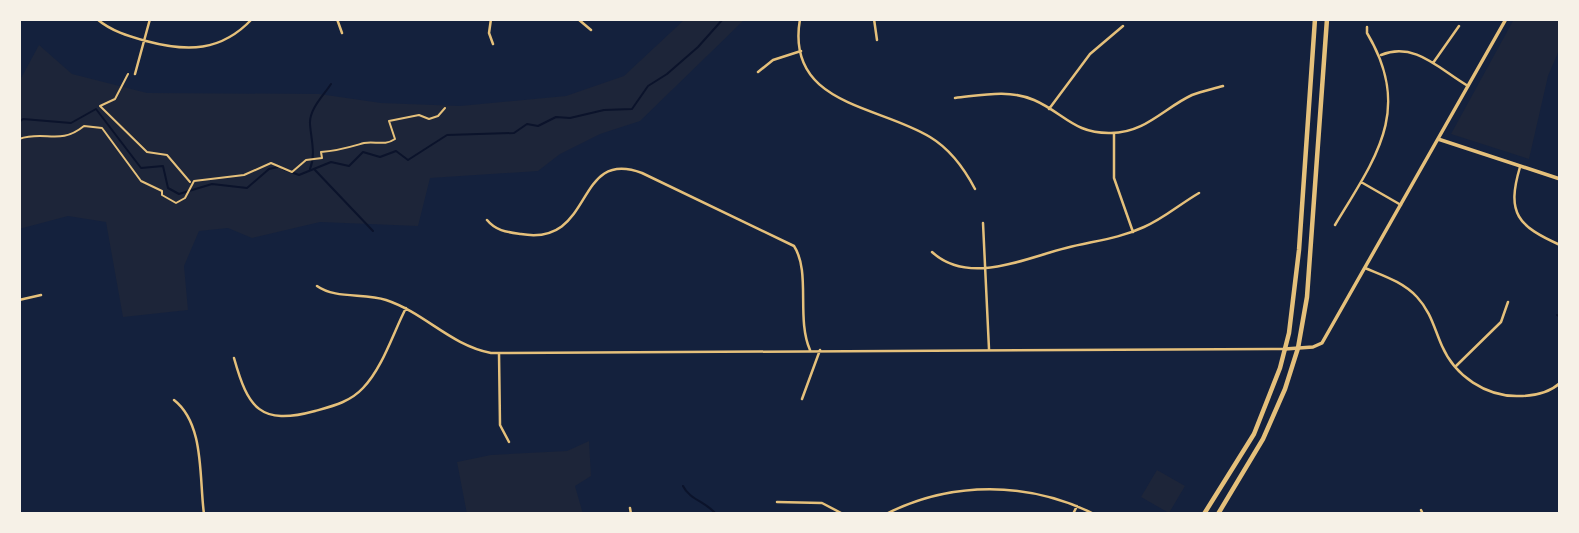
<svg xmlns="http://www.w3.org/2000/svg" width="1579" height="533" viewBox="0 0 1579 533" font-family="'Crimson Pro',serif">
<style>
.green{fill:#1d2539}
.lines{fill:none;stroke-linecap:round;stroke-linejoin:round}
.stream{stroke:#0b132b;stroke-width:2}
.path{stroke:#e5c07b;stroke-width:2}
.minor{stroke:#e5c07b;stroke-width:2.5}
.tertiary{stroke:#e5c07b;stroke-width:3.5}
.primary{stroke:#e5c07b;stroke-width:4.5}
</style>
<rect width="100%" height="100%" fill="#14213d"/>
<!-- green -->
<path class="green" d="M685,19H745L640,121L600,134L560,154L538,171L430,178L418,226L320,222L252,238L228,228L199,231L184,266L188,310L123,317L106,222L68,216L19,229V82L39,45L72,74L147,93L319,94L381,103L460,106L566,96L624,76Z
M1514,19H1560V48L1548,76L1529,159L1451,134Z
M589,441L591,476L575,486L583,514H467L457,462L491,455L567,451Z
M1157,470L1185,486L1169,513L1141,497Z"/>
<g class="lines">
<!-- stream -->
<path class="stream" d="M19,122L23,119L71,123L96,109L141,168L163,166L168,188L179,194L212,184L247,188L269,169L278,167
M283,169L299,175L331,162L349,166L363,152L380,157L396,151L408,160L447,135L514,133L527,124L538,126L556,117L570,118L604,110L632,109L648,86L667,74L698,47L723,19
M310,169C316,154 311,139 310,124C309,109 324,95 331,84
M315,170L373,231
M1557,315L1560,317
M683,486C689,499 706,502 716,514"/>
<!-- path -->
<path class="path" d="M128,74L115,99L100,106L147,152L167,155L190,182
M19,139C46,130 59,146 84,126L102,128L141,181L162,191V195L176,203L185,198L194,181L244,175L271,163L292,172L306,160L322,158L321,152C338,151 350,147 364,143C375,141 385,146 395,139L389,121L419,115L429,119L438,116L445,108"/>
<!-- minor -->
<path class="minor" d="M97,19C111,31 128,36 146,41C187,52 221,52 252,19
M337,19L342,33
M491,19L489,33L493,44
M578,19L591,30
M800,19C785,105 878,105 930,137C950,149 964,168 975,189
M874,19L877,40
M1381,55C1415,41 1440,70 1468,86
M1433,63L1459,26
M758,72L773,60L801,51
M135,74L150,19
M955,98C983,95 1008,89 1034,100C1064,113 1074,134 1111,133C1145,133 1164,108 1192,95C1202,91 1213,89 1223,86
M1049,109L1090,54L1123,26
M1114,134V178L1133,232
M1520,167C1506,214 1518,226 1560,245
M1361,182L1401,205
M487,220C496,231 507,232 521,234C596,247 573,147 642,173L794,246C811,272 796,318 810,350
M983,223L989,349
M1335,225C1376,157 1413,110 1367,33V27
M932,252C969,286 1025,258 1066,248C1093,241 1118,239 1144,227C1163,219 1180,204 1199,193
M1365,268C1384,276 1403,282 1417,297C1431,312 1434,328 1442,346C1455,376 1486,397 1519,396C1533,396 1549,393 1560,383
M317,286C335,299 364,293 386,300C425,313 450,345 491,353L1284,349
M19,300L41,295
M499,353L500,425L509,442
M234,358C248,408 260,426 315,411C333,406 350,402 363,388C383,367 393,333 406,308
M1455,367L1501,322L1508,302
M802,399L820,350
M174,400C205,424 199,479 204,514
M777,502L822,503L843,514
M630,508L631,514
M1421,510L1423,514
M886,514C951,481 1028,481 1094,514
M939,514H1010
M1073,514L1077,506"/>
<!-- tertiary -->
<path class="tertiary" d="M1438,139L1560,179
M1285,349L1313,347L1322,343L1506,19"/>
<!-- primary -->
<path class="primary" d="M1204,514L1254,434L1280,368L1289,333L1299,250L1315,19
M1218,514L1263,439L1285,389L1298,348L1307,297L1327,19"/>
</g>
<!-- border -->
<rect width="1579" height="533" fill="none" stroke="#f6f1e7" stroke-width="42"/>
</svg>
